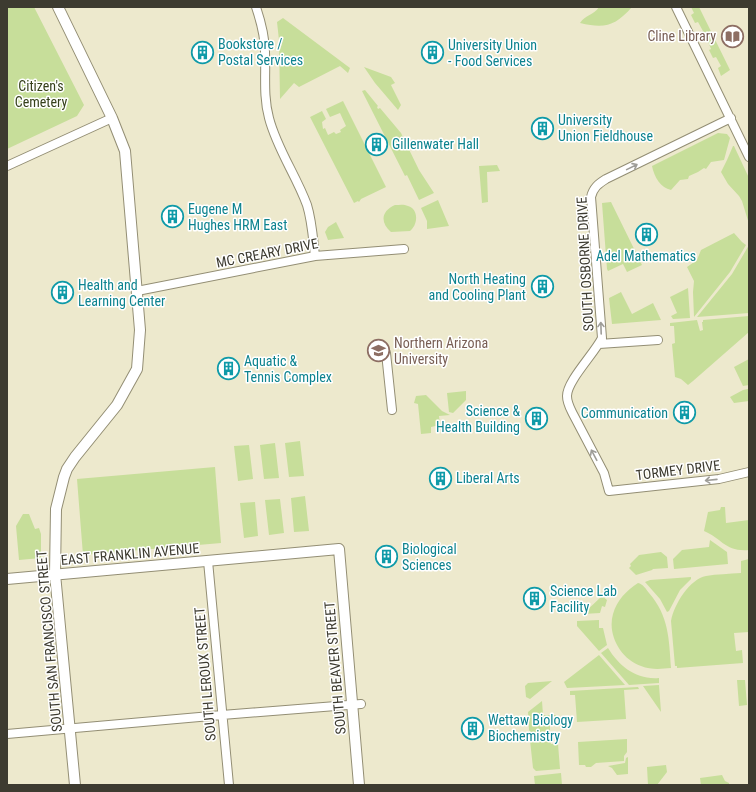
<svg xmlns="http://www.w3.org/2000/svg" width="756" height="792" viewBox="0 0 756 792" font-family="'Roboto Condensed',sans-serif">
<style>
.green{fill:#c7de9a}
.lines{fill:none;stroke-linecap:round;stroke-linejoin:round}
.minor-casing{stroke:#938e74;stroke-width:10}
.tertiary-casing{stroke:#938e74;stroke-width:12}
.minor{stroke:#fff;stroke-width:8}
.tertiary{stroke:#fff;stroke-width:10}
.oneway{stroke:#9e9d98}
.labels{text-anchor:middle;stroke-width:3;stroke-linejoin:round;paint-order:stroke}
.education-label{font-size:14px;fill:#785e54;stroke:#fff;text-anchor:end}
.culture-label{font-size:14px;fill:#0d838f;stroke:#fff;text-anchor:start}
.park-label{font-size:14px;fill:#35401a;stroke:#fff}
.street-label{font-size:14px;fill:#3d3b30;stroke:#fff}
</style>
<rect width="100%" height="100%" fill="#ede9cd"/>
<!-- green -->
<path class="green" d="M7,7H34L84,105L77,116L7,149Z
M599,7H632C615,26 605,29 580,23C585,15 594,15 599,7Z
M691,7H699L730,70L721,76L718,68L721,66L716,57L713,58L709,50L711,49L707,39L704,40L700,33L703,31L698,22L695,23L691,15L694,13Z
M283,18L350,68L348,73L340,66L299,87L294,83L280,99L279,40L277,22Z
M364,67L391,77L395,83L391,85L401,105L398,110L375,83Z
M365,90L378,106L377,107L378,109L380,108L401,133L419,170L434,193L419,200L407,175L405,176L362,91Z
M343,101L386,187L361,199L359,202L358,201L354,203L310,117L322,111L326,119L322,122L323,129L325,128L328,135L334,132L336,134L341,132L340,130L346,126L340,113L330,117L326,109Z
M718,133L727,134L730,138L724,160L711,162L706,169L704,168L698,172L689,176L688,179L680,180L671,190C661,188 654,177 652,166Z
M733,146H734L749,178V224L742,201L739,196L728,184L721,172L727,160Z
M497,165L500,171L487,172L488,202L482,203L479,166Z
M438,200L449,226L427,229V221L421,208Z
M611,202L642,265L627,272L623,264L608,271L607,269L602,203Z
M395,205C399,205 404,204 408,206C419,209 418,225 410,231L391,232C380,223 381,211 395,205Z
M336,222L344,238L328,240L325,232L328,227Z
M734,233L742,242L746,245L730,272L694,317L693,292L694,281L687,267L697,260L701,250Z
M749,245V313L697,317L732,274Z
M688,288L690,318L673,319L671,316L677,313L670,297Z
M621,292L632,314L653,303L661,320L612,324L609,298Z
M749,316V332L693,381L688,385L681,379L675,377L672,344L675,343L674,326H670V323L697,320L700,331L703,330L702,322H703V320Z
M749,359V385L743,386L734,367Z
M748,389L749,401L734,403L730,397L743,390Z
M466,391V400L453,413L449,412L447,393Z
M426,395L442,411L450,415L439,416L440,425L431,427V433L421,434L418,404L414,403L416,396Z
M300,441L304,476L289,477L285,443Z
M275,443L279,478L264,479L260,445Z
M249,445L253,479L238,481L234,446Z
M215,467L221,543L83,555L77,479Z
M305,496L309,531L294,532L291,498Z
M280,499L284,533L269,535L265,500Z
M255,502L258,536L244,538L240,503Z
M721,507H725L726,523L749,520V550C725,552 723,539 704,531L708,512L720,510Z
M23,514H29L35,529L39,528L41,534V558L19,560L16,526Z
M710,540L727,552L728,564L674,569L673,559L682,550L709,547Z
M661,552L667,557L668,568L653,569L652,570L636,575L629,568L631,566L630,564L639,555Z
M749,559V632L734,633L736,651L742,650L743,663L677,668V666H675L671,621C674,604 690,579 706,576C717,574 729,574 741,573V561Z
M691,577V579L680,590L669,611L667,612L660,599L645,582L650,580Z
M638,583C643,584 646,589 649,593C669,616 669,639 671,668C661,669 651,670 641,666C621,659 607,635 613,614C617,600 626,591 638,583Z
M602,596L607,600L605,607L602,606L600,613L583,614Z
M599,620V628H603L607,645L599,651L577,626V621Z
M608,648C619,666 636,680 659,678V683L629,685L601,653Z
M599,655L625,685L567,688L564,682Z
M737,680H745L747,705L739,706Z
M552,681L530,699L526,697L525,686L528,683Z
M659,685L661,712L643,686Z
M638,687L639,689L624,690L626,719L577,722L575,695H570V691Z
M542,701L543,715H556L557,725H550V731L531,733L529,730L528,712Z
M549,737L551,744H558L560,769L536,771L533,768L530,740L533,738Z
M627,739V752L624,756V761L596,763L591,767H586L585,765H579L578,742Z
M628,757V774L617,775L612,768L608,766L625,763L626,758Z
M666,765L667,772L657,785H648L647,767Z
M561,773L562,785H535L534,776Z
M722,775L725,781L729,783V785H701L700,778Z"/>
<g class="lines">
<defs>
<path id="minor" d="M256,7C261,22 265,36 265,52C266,74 263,96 269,118C277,149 296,175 307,205C312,221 313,239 315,256
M676,7L749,157
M731,118L606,179C598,184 593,188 591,197L602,338C594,354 567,381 567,396C567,403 570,408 573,414L604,473L609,491L719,479L749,472
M7,166L112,118
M137,291L315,256L404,249
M599,344L658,340
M386,353L392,410
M208,561L229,785
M7,734L222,715L361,704"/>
<path id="tertiary" d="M58,7L112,118L125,151L140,330L137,369L117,405L75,457L67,469L64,477L56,509L55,574L75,785
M7,579L339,549L359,785"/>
</defs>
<!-- minor casing -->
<use href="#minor" class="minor-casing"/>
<!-- tertiary casing -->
<use href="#tertiary" class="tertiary-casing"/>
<!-- minor -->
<use href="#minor" class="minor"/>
<!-- tertiary -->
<use href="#tertiary" class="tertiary"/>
</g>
<!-- one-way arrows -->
<defs><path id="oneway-shaft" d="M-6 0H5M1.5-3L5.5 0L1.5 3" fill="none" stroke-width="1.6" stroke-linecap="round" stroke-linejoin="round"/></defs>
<g class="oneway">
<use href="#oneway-shaft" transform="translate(632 167) rotate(-26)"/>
<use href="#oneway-shaft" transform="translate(601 328) rotate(-92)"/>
<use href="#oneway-shaft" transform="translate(594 455) rotate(-118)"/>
<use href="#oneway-shaft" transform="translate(711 480) rotate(174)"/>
</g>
<!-- icons -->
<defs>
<symbol id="library-ring" viewBox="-11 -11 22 22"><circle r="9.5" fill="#fff" stroke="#8d6e63" stroke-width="1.5"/><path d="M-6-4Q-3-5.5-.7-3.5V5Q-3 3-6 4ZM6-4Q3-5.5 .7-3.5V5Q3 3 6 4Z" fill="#8d6e63"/></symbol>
<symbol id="building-ring" viewBox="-11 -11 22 22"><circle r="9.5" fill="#fff" stroke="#0f9aa8" stroke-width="1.5"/><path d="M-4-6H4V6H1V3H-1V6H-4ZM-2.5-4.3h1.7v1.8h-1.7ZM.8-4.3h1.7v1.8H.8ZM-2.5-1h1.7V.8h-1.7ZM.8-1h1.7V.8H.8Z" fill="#0f9aa8"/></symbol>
<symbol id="university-ring" viewBox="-11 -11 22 22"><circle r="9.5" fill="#fff" stroke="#8d6e63" stroke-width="1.5"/><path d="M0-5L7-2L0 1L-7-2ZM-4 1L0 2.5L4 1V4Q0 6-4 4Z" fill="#8d6e63"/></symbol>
</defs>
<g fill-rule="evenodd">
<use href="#library-ring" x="720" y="24" width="25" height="25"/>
<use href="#building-ring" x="190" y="40" width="25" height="25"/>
<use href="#building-ring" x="420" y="40" width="25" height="25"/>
<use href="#building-ring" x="530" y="116" width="25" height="25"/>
<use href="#building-ring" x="364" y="132" width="25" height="25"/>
<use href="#building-ring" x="160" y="204" width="25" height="25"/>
<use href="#building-ring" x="634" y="222" width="25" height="25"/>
<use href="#building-ring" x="530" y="274" width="25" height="25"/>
<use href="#building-ring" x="50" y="280" width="25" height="25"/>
<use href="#university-ring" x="366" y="338" width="25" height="25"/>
<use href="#building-ring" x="216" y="356" width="25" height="25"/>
<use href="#building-ring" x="672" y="400" width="25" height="25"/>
<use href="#building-ring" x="524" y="406" width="25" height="25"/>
<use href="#building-ring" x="428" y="466" width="25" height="25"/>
<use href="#building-ring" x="374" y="544" width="25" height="25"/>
<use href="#building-ring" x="522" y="586" width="25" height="25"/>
<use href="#building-ring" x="460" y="716" width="25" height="25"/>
</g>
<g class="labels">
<!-- education labels -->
<g class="education-label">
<text x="716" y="41">Cline Library</text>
<text x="394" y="348" text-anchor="start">Northern Arizona<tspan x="394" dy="16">University</tspan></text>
</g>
<!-- culture labels -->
<g class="culture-label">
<text x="218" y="49">Bookstore /<tspan x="218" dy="16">Postal Services</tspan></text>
<text x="448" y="50">University Union<tspan x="448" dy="16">- Food Services</tspan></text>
<text x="558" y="125">University<tspan x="558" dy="16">Union Fieldhouse</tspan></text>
<text x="392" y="149">Gillenwater Hall</text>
<text x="188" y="214">Eugene M<tspan x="188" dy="16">Hughes HRM East</tspan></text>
<text x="646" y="261" text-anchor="middle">Adel Mathematics</text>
<text x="526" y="284" text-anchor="end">North Heating<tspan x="526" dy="16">and Cooling Plant</tspan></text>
<text x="78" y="290">Health and<tspan x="78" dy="16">Learning Center</tspan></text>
<text x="244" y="366">Aquatic &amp;<tspan x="244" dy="16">Tennis Complex</tspan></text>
<text x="520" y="416" text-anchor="end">Science &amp;<tspan x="520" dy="16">Health Building</tspan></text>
<text x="668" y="418" text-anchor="end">Communication</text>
<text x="456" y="483">Liberal Arts</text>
<text x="402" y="554">Biological<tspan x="402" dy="16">Sciences</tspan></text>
<text x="550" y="596">Science Lab<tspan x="550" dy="16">Facility</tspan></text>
<text x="488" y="725">Wettaw Biology<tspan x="488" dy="16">Biochemistry</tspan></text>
</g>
<!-- park labels -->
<g class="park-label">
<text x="41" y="91">Citizen's<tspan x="41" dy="16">Cemetery</tspan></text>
</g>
<!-- street labels -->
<g class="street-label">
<text transform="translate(267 253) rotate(-11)" y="5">MC CREARY DRIVE</text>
<text transform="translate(585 264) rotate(-93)" y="5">SOUTH OSBORNE DRIVE</text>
<text transform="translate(678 470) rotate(-7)" y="5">TORMEY DRIVE</text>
<text transform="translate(130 554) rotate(-5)" y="5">EAST FRANKLIN AVENUE</text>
<text transform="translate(49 641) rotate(-95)" y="5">SOUTH SAN FRANCISCO STREET</text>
<text transform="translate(335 668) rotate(-95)" y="5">SOUTH BEAVER STREET</text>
<text transform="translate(205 674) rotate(-95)" y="5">SOUTH LEROUX STREET</text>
</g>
</g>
<!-- border -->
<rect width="756" height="792" fill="none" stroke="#3d3b30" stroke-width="16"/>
</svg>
